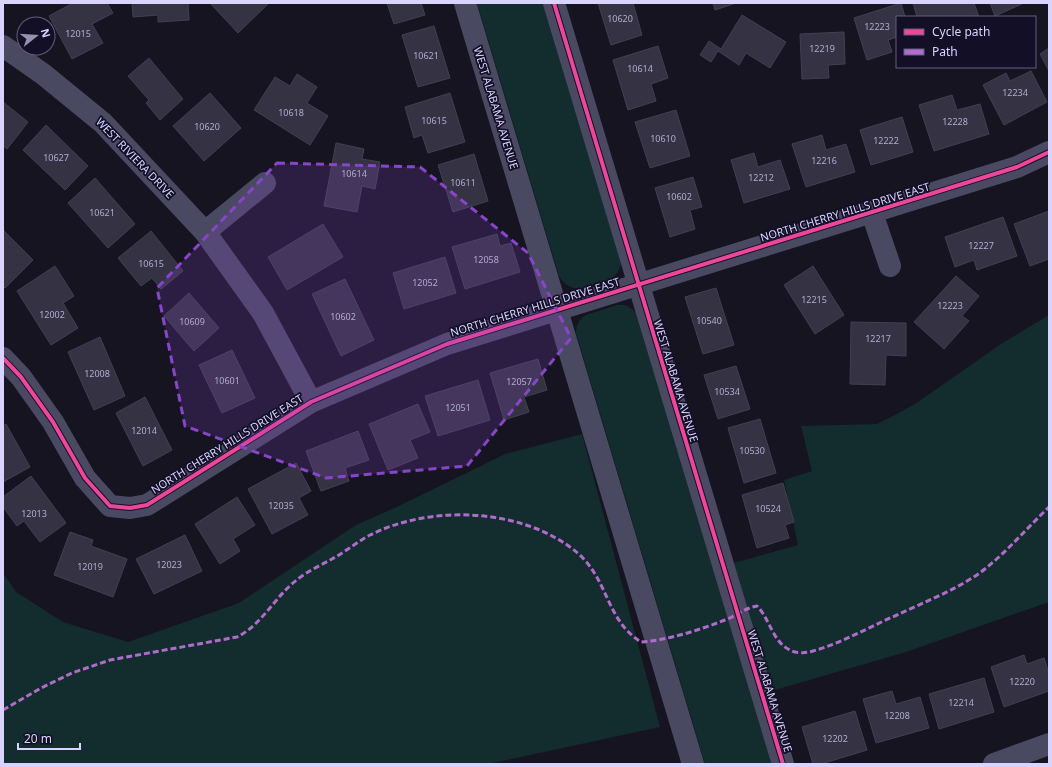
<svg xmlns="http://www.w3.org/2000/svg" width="1052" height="767" viewBox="0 0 1052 767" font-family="'Noto Sans',sans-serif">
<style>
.green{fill:#132c2d}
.building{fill:#343243;stroke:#433f54}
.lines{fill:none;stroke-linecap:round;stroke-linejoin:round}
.minor{stroke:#4a4962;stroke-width:22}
.quiet{stroke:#b06ccc;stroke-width:3;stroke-dasharray:6 3;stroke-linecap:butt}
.cycleway-casing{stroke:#130f26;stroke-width:6}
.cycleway{stroke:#ed469a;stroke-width:4}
.marked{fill:#8945c9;fill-opacity:0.2;stroke:#8945c9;stroke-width:3;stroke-dasharray:8 5;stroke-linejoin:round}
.labels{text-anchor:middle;stroke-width:3.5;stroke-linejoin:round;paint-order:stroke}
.number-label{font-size:9px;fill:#b0acd0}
.street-label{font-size:11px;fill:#d9d4ff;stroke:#130f26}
</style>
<rect width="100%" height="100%" fill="#161421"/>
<!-- green -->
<path class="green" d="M477,3H544L621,262C620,270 616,276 609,280C589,286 572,297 559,276Z
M617,305H626L636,312L773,764H705L576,333C576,326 579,319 586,315Z
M1049,315V602L906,652L761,694L723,566L798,545L784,480L812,471L801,426L877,424L893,416L915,404L1001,344Z
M582,434L660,727L488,764H3V573L16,592L63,622L128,642L239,603L356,525L401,505L505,454Z"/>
<!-- building -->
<path class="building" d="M73,3H107L113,13L92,24L103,43L72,59L49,16Z
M132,3H188L189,20L158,22V15L133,17Z
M210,3H269L238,33Z
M387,3H421L425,15L394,24Z
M598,3H633L642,35L611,45Z
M713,3H736L715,10Z
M901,3L905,17H897V37L888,40L892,52L867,60L854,18Z
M913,3H974L979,17H917Z
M990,3H1024L995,16Z
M742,15L786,42L770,68L746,53L739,65L718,51L711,62L700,55L709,41L721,49Z
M434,26L450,78L418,87L402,35Z
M844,32L845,64L828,65L829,78L802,79L800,34Z
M658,46L668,78L651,84L656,101L628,110L613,60Z
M1049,48V71L1040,54Z
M149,58L183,99L160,120L146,103L149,100L128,76Z
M1031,71L1047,102L1004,125L983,85L1006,73L1010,81Z
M297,74L317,87L307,103L328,116L310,145L254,110L275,77L290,86Z
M210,93L241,128L204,161L173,126Z
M450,93L465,142L428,153L422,135L414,138L405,107Z
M952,95L957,110L980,104L989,134L934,151L919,105Z
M3,102L28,122L7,149L3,146Z
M676,110L690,156L650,168L635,122Z
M902,117L913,152L871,165L860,130Z
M46,125L88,166L65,190L23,150Z
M822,135L826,150L846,144L855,172L806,187L792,144Z
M336,143L364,149L362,159L380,162L375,189L362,186L357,212L324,206Z
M754,153L758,167L780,160L790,189L744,203L731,160Z
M474,154L488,201L453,212L438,165Z
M693,177L702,207L690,210L695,229L670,237L655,188Z
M95,178L135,224L108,248L68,203Z
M1049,211V259L1030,266L1014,224Z
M1003,217L1017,256L977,270L974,260L955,267L945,237Z
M323,224L343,257L287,290L268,257Z
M3,230L33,260L5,288L3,286Z
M151,231L183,271L161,289L152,278L141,286L118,258Z
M497,234L500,246L511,243L520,272L465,289L452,247Z
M445,257L456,293L404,309L393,273Z
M55,266L74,296L63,303L78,328L51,345L17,291Z
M813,266L844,315L815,334L784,285Z
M956,276L979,296L962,316L969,321L944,349L914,322Z
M345,279L374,340L341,356L312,294Z
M716,288L734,345L703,354L685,297Z
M189,293L219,328L194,351L164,316Z
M851,322L906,323V356L886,355L885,385L850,384Z
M100,337L125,396L94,410L68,352Z
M232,350L255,398L222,413L199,365Z
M538,359L547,390L524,397L529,412L504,420L490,373Z
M736,366L750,409L718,419L704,375Z
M478,380L490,420L438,436L425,396Z
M145,397L172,450L143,466L116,413Z
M418,404L430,432L410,440L418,458L388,470L369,424Z
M760,419L776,473L744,483L728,428Z
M6,424L30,467L3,482V426Z
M358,431L369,460L345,468L349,481L321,491L306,451Z
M296,463L311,491L299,498L308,515L272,534L248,489Z
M31,476L66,523L40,542L24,521L17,526L3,507V497Z
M783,483L794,522L785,525L789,538L757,548L742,495Z
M237,497L255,525L233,539L240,551L220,564L195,524Z
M70,532L93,540L91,546L127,559L113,597L54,575Z
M185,535L202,571L154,594L136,559Z
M1024,655L1027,664L1044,658L1049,674V691L1004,707L991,667Z
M984,678L994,712L939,729L929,694Z
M892,691L896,704L920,697L929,728L876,743L863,699Z
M855,711L867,750L821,764H813L802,727Z"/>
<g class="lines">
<!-- minor -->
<path class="minor" d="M465,3L693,764
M554,3L783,764
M3,46L43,74L103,123L205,232L263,313L311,402
M872,213L890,266
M205,232L265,183
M3,358L21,377L53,422L85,478L110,506L130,508L147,505L311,402L447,344L1017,167L1049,152
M994,764L1049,744"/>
<!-- quiet -->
<path class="quiet" d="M3,710L41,688L72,673L110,660L237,637C263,624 275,596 298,579C308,571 321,565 332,559C345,552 357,542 370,535C430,505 516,508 570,547C610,575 603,618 641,642C669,640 699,630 725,620C736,616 745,608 757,606C771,620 773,646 795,652C801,653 807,653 813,651C842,643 869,627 897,615C924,602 956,590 981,572C1006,553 1026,529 1049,507"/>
<defs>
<path id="cycleway" d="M554,3L783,764
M3,358L21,377L53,422L85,478L110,506L130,508L147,505L311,402L447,344L1017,167L1049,152"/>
</defs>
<!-- cycleway casing -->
<use href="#cycleway" class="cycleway-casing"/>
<!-- cycleway -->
<use href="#cycleway" class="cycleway"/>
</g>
<!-- marked area -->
<path class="marked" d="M277,163L420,167L528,253L571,338L467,466L326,478L185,426L157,288Z"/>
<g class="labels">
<!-- number labels -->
<g class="number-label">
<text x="620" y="22">10620</text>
<text x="877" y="30">12223</text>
<text x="78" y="37">12015</text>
<text x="822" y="52">12219</text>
<text x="426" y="59">10621</text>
<text x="640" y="72">10614</text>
<text x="1015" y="96">12234</text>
<text x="291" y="116">10618</text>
<text x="434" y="124">10615</text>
<text x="955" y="125">12228</text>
<text x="207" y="130">10620</text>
<text x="663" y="142">10610</text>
<text x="886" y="144">12222</text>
<text x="56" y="161">10627</text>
<text x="824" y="164">12216</text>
<text x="354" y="177">10614</text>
<text x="761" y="181">12212</text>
<text x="463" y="186">10611</text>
<text x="679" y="200">10602</text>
<text x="102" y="216">10621</text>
<text x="981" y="249">12227</text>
<text x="486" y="263">12058</text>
<text x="151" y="267">10615</text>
<text x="425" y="286">12052</text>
<text x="814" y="303">12215</text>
<text x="950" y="309">12223</text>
<text x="52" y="318">12002</text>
<text x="343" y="320">10602</text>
<text x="709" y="324">10540</text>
<text x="192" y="325">10609</text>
<text x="878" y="342">12217</text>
<text x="97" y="377">12008</text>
<text x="227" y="384">10601</text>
<text x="519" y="385">12057</text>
<text x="727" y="395">10534</text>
<text x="458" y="411">12051</text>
<text x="144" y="434">12014</text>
<text x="752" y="454">10530</text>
<text x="281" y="509">12035</text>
<text x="768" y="512">10524</text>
<text x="34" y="517">12013</text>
<text x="169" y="568">12023</text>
<text x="90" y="570">12019</text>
<text x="1022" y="685">12220</text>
<text x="961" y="706">12214</text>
<text x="897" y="719">12208</text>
<text x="835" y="742">12202</text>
</g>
<!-- street labels -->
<g class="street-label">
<text transform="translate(496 108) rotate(73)" y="4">WEST ALABAMA AVENUE</text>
<text transform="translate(135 158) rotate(46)" y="4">WEST RIVIERA DRIVE</text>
<text transform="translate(845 212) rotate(-17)" y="4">NORTH CHERRY HILLS DRIVE EAST</text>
<text transform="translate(535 307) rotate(-17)" y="4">NORTH CHERRY HILLS DRIVE EAST</text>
<text transform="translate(676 381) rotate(73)" y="4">WEST ALABAMA AVENUE</text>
<text transform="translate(227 444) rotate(-32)" y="4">NORTH CHERRY HILLS DRIVE EAST</text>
<text transform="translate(770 691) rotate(73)" y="4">WEST ALABAMA AVENUE</text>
</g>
</g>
<!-- border -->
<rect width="1052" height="767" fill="none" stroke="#d9d4ff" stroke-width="8"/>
<!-- legend -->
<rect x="896" y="16" width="140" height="52" fill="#130f26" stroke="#625e7d"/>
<rect x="904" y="29" width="20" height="6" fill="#ed469a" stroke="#625e7d"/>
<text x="932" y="36" font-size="12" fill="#d9d4ff">Cycle path</text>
<rect x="904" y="49" width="20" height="6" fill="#b06ccc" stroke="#625e7d"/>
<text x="932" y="56" font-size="12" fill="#d9d4ff">Path</text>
<!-- north arrow -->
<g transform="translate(36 36) rotate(73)"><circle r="19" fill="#130f26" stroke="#625e7d"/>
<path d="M0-3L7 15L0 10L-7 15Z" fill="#9591b1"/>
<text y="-6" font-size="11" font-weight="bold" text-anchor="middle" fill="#d9d4ff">N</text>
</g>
<!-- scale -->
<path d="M18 743v6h62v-6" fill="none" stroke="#d9d4ff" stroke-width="2"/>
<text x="24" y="743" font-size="12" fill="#d9d4ff" stroke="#130f26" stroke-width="3" paint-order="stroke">20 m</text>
</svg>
